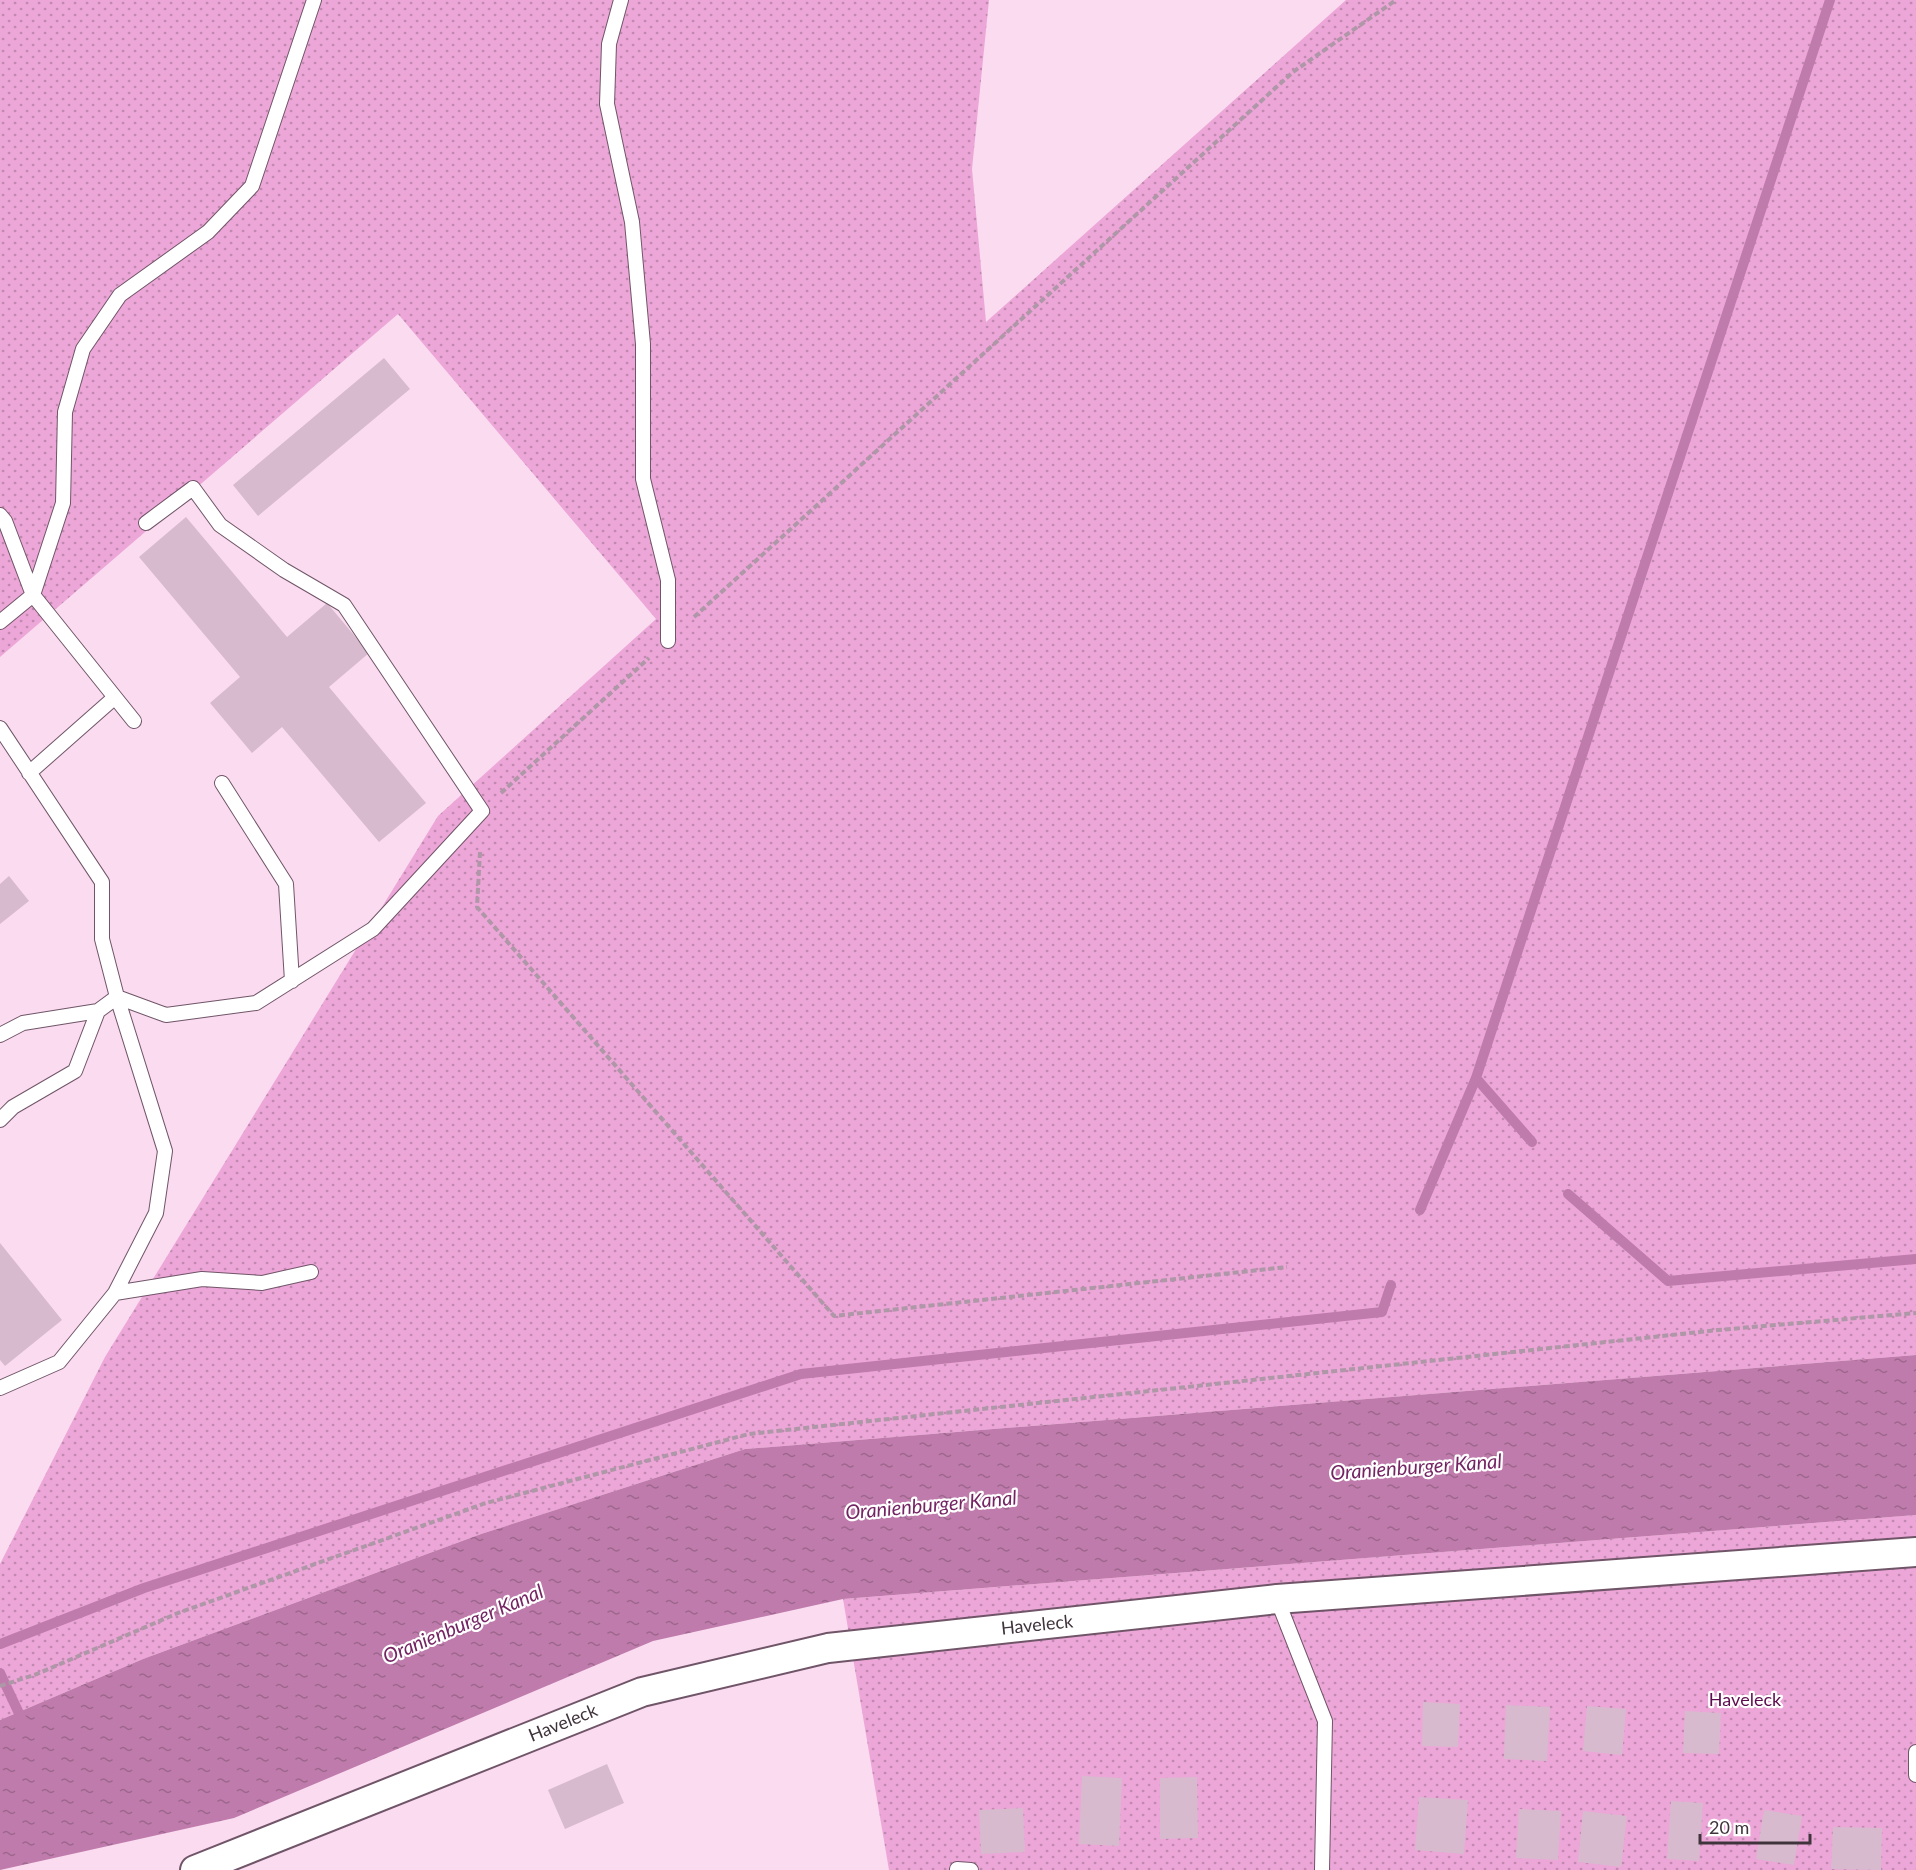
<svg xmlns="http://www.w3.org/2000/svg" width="1916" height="1870" viewBox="0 0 1916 1870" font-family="Lato,sans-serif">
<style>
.grass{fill:url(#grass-dots)}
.water{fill:url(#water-ripples)}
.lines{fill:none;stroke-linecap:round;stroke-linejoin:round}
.stream{stroke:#bf7bac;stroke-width:10}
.building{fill:#d8bacf}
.lane-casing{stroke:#705568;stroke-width:16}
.street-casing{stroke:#705568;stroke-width:32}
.path{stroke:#ae97a7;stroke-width:4;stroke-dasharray:6 3;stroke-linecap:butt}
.lane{stroke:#fff;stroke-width:14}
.street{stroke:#fff;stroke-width:28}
.labels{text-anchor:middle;stroke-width:4.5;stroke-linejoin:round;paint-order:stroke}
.street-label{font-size:18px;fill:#40343c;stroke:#fff}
.park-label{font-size:18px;fill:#5f0b4f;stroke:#fff}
.water-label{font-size:20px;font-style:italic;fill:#752463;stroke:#fff}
</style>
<defs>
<pattern id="grass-dots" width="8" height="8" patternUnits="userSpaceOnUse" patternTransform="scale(1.5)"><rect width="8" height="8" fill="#eda6d8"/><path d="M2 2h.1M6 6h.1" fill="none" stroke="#c188b0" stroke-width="1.8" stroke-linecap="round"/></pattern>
<pattern id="water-ripples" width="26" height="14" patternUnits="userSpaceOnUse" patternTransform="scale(1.5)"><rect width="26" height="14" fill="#bf7bac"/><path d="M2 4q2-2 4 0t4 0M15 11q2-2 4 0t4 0" fill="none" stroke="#9d668d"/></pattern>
</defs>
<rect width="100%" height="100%" fill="#fadbf0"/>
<!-- grass -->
<path class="grass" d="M0,0H989L972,169L986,322L1346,0H1916V1355L745,1449L481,1534L143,1659L0,1720V1564L105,1357L438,816L656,619L398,314L0,657Z
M1916,1515V1870H889L843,1599Z"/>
<!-- water -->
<path class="water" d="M1916,1355V1515L843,1599L653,1641L234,1818L0,1870V1720L143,1659L481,1534L745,1449Z"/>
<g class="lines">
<!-- stream -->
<path class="stream" d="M1476,1078L1532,1142
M1568,1194L1668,1281L1916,1259
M1420,1210L1476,1078L1830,0
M0,1644L144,1588L801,1374L1382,1312L1391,1285
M0,1673L24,1724"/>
</g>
<!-- building -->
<path class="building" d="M384,358L410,389L258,516L233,485Z
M186,517L287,637L327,603L369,653L329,687L426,803L379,842L282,727L252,753L210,703L240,677L139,557Z
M9,876L29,901L0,924V884Z
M0,1243L62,1320L5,1366L0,1360Z
M1423,1702L1460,1704L1458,1747L1422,1746Z
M1506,1705L1550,1707L1547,1761L1504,1759Z
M1587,1706L1626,1709L1622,1755L1583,1751Z
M1685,1711L1721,1713L1719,1754L1683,1753Z
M607,1764L624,1803L565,1829L548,1790Z
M1082,1776L1122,1778L1119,1846L1079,1844Z
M1197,1777L1198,1838L1160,1839V1778Z
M1419,1797L1468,1800L1464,1854L1415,1850Z
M1671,1801L1703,1803L1699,1861L1667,1859Z
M1023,1808L1025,1852L981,1854L979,1810Z
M1519,1809L1561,1811L1558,1860L1516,1858Z
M1764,1810L1802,1816L1794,1865L1756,1859Z
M1583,1811L1627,1816L1621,1867L1578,1862Z
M1833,1827L1882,1828L1881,1870L1831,1869Z"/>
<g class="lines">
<defs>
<path id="lane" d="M621,0L609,44L607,104L632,222L643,344V479L668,580V641
M0,515L5,521L33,595L134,721
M0,622L33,595L63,503L65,412L83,349L120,295L208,232L252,186L314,0
M0,728L102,882V939L117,997L166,1015L256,1003L373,929L482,811L344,605L284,570L220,525L193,488L146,523
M29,773L114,698
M222,783L286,884L292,981
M0,1035L23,1023L98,1011
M0,1120L13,1107L75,1071L98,1011L117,997L165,1151L156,1213L115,1293L59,1362L0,1388
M115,1293L202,1279L262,1283L311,1272
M1277,1599L1325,1721L1322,1870
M1916,1752V1775
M957,1869L971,1870"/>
<path id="street" d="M195,1870L642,1692L828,1648L1277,1599L1916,1552"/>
</defs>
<!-- lane casing -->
<use href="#lane" class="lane-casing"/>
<!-- street casing -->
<use href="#street" class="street-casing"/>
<!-- path -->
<path class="path" d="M694,617L1293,72L1396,0
M501,793L649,658
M480,852L477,907L834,1316L1287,1267
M0,1686L37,1674L178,1613L486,1503L749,1434L1718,1330L1916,1313"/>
<!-- lane -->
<use href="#lane" class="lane"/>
<!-- street -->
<use href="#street" class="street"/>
</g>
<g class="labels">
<!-- street labels -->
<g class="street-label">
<text transform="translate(1037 1625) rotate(-6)" y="6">Haveleck</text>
<text transform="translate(563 1723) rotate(-22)" y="6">Haveleck</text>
</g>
<!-- park labels -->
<g class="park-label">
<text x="1745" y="1706">Haveleck</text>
</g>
<!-- water labels -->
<g class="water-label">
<text transform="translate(1416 1467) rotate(-4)" y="7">Oranienburger Kanal</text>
<text transform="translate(931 1505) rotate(-5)" y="7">Oranienburger Kanal</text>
<text transform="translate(463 1624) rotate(-23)" y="7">Oranienburger Kanal</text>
</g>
</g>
<!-- scale -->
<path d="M1700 1834v9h110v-9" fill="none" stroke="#40343c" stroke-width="3"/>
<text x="1709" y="1834" font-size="18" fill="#40343c" stroke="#ffffff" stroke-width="4.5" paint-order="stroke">20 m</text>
</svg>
